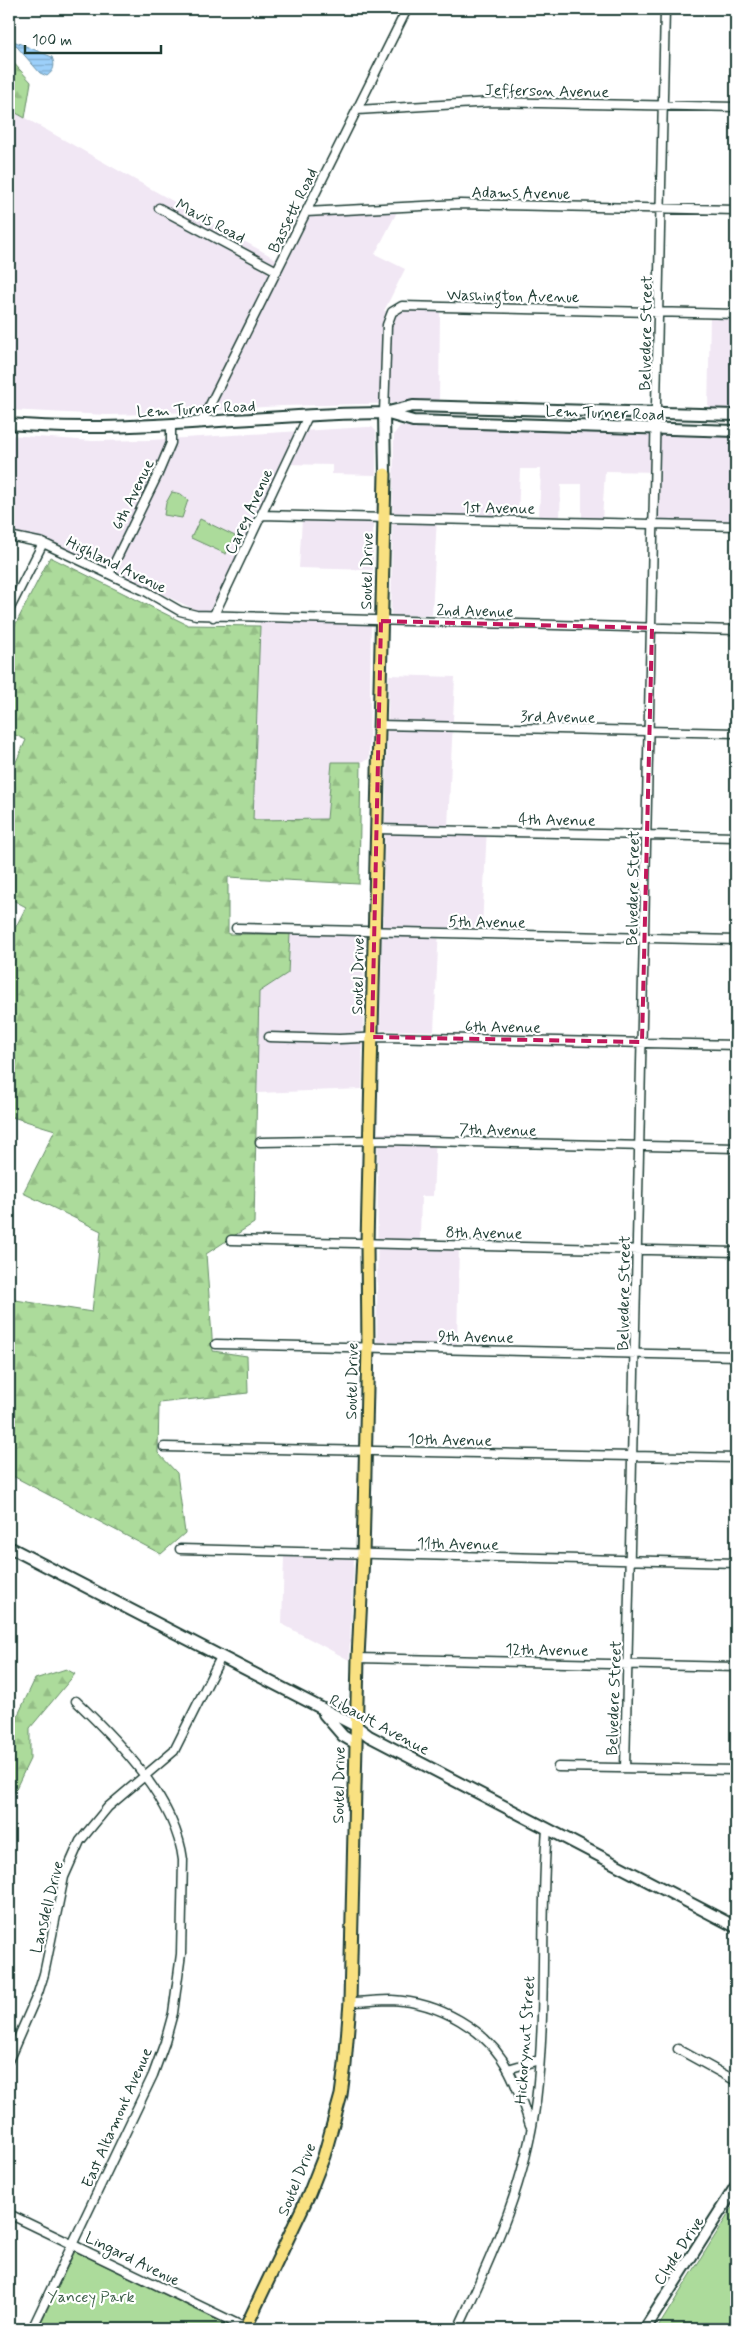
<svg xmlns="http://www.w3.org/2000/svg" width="745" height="2338" viewBox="0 0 745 2338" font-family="Mynerve,sans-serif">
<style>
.built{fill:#f1e7f4}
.forest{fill:url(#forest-firs);stroke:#668c68}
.green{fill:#acdb9b;stroke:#668c68}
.water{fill:url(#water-rules);stroke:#6b95ab}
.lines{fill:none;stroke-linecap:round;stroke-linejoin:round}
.street-casing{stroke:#1f3d34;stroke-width:11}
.secondary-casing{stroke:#1f3d34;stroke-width:14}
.primary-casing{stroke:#1f3d34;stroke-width:15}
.street{stroke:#fff;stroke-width:8}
.secondary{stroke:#fff;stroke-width:10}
.primary{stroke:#f9e181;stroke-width:11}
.marked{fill:none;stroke:#c2185b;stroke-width:4;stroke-dasharray:10 6;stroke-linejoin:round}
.labels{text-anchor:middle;stroke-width:4.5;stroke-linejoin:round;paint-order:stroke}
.street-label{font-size:16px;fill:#1f3d34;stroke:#fff}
.park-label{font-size:16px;fill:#42644e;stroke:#fff}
</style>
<defs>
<pattern id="forest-firs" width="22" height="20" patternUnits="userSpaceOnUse" patternTransform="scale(1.25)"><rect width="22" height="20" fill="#acdb9b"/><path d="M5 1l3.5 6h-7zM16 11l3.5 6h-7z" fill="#94bd86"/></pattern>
<pattern id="water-rules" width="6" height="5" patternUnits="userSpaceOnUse" patternTransform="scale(1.25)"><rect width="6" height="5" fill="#9dd0fa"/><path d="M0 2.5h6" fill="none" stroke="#7faacb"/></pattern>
</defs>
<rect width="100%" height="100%" fill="#fff"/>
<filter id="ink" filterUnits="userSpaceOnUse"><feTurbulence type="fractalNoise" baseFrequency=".02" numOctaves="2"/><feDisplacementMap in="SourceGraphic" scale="10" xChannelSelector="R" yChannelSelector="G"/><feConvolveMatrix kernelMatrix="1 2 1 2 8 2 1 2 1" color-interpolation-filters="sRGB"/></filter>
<g filter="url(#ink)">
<!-- built -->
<path class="built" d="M9,109L276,259L297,217L397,212L375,254L405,269L384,311L440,310L439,402L282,406L152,414L107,415L9,410Z
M710,317L736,318V410H708Z
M400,426L736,436V522L659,520L660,472L605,471L602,520L582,519V484H561L560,519L539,518L541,469H520L518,517L437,516L432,615H391L394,434Z
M367,427H372L376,431V475L332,474V465L282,464L212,611H198L44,538L9,531V435L92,441L151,440Z
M302,519L373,521V570L299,568Z
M260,613L371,618L369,759L361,762L332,763L327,819L253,820Z
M389,675L455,677L448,827H487L482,928H439L434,1031L380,1030Z
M290,934L364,936L362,1089L257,1093L259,991L288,973Z
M378,1133L436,1135L433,1196H421L420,1240L459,1242L457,1345L377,1344Z
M284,1557L354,1559L349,1660L282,1624Z"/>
<!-- forest -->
<path class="forest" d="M9,58L31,82L25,118L9,109Z
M50,557L188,625L260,626L253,820L327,819L332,762H361L359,884L228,877V934H290L288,973L259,992L254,1223L206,1254L213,1351L247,1356L248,1393L159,1403L158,1453L177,1473L185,1533L161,1554L9,1474V1299L92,1312L101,1231L23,1193L55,1130L9,1116V1087L17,1061L9,1056V940L26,907L9,898V777L26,740L9,732V637Z
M66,1669L75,1674L30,1728V1759L9,1803V1734L35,1679Z"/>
<!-- green -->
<path class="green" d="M172,492L181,494L188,500L182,518L164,515L166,503Z
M200,519L235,536L226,554L191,538Z
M736,2202V2329H657Z
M75,2251L235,2329H38Z"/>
<!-- water -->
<path class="water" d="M11,40L52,57C55,65 55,70 47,76L40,73Z"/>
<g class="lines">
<defs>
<path id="street" d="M357,110L492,102L736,107
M159,208L277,271
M306,212L460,204L736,210
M384,413L387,325L392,312L402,306L736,314
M201,423L407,9
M261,515L736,526
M9,536L43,543L147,592L180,611L196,615L736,630
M109,574L157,476L171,443V425
M9,610L43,543
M213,617L308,416
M379,725L736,733
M376,829L736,837
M236,928L736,940
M269,1037L339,1039L384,1037L736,1045
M260,1142L382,1140L736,1148
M231,1240L736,1252
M216,1344L736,1356
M164,1447L736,1458
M180,1549L736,1563
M358,1658L736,1667
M558,1767L736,1770
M625,1768L665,9
M350,2002C364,2002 378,2000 392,2000C438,2002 488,2029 509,2071C518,2088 524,2107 530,2125
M678,2049L736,2081
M9,2059L38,1993L44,1974L64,1877L80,1841L108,1807L174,1751L221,1657
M508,2069L539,2060
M9,2214L246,2328
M32,2329L153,2075L165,2042L173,2013L181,1954L183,1860C176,1800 118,1741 76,1701
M458,2329C493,2253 525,2186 536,2101C547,2011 540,1919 547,1829"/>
<path id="secondary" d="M384,413L385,474
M385,413L413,421L736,431
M9,424C134,435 259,413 384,413L413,406L736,415
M9,1547L356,1726L369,1736L736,1927
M324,1714L343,1736L355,1743
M645,2329L736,2186"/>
<path id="primary" d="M245,2329L309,2194L324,2156L341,2095L345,2065L350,2002L358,1658L363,1555L368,1346L367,1244L385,474"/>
</defs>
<!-- street casing -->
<use href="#street" class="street-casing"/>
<!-- secondary casing -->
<use href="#secondary" class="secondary-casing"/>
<!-- primary casing -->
<use href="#primary" class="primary-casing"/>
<!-- street -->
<use href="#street" class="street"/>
<!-- secondary -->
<use href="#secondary" class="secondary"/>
<!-- primary -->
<use href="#primary" class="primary"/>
</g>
</g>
<!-- marked area -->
<path class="marked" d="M381,621L652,628L642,1042L372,1037Z"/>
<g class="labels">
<!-- street labels -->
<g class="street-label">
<text transform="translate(547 90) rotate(1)" y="6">Jefferson Avenue</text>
<text transform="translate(521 192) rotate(1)" y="6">Adams Avenue</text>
<text transform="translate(292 210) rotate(-64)" y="6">Bassett Road</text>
<text transform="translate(211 220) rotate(28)" y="6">Mavis Road</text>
<text transform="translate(513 295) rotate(1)" y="6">Washington Avenue</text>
<text transform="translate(645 333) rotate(-89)" y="6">Belvedere Street</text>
<text transform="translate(196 408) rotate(-3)" y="6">Lem Turner Road</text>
<text transform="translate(605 412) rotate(2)" y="6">Lem Turner Road</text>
<text transform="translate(132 494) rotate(-64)" y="6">6th Avenue</text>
<text transform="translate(499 507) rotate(1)" y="6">1st Avenue</text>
<text transform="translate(248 511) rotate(-65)" y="6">Carey Avenue</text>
<text transform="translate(117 564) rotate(26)" y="6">Highland Avenue</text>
<text transform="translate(366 571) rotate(-89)" y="6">Soutel Drive</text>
<text transform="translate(475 610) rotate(1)" y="6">2nd Avenue</text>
<text transform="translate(558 716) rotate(1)" y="6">3rd Avenue</text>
<text transform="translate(557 819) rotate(1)" y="6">4th Avenue</text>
<text transform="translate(632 888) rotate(-89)" y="6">Belvedere Street</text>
<text transform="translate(487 921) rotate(1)" y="6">5th Avenue</text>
<text transform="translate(357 976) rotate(-89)" y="6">Soutel Drive</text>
<text transform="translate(503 1026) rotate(1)" y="6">6th Avenue</text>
<text transform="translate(498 1129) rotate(1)" y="6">7th Avenue</text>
<text transform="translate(484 1232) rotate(1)" y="6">8th Avenue</text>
<text transform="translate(623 1293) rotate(-89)" y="6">Belvedere Street</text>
<text transform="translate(476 1336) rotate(1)" y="6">9th Avenue</text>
<text transform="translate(351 1381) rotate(-89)" y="6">Soutel Drive</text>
<text transform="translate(450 1439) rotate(1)" y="6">10th Avenue</text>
<text transform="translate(458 1543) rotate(1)" y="6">11th Avenue</text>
<text transform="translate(547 1649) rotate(1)" y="6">12th Avenue</text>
<text transform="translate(613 1698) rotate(-88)" y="6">Belvedere Street</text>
<text transform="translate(380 1724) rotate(28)" y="6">Ribault Avenue</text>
<text transform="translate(338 1785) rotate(-89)" y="6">Soutel Drive</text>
<text transform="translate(46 1907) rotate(-76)" y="6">Lansdell Drive</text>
<text transform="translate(524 2040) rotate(-86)" y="6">Hickorynut Street</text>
<text transform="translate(116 2117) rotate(-66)" y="6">East Altamont Avenue</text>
<text transform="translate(296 2179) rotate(-68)" y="6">Soutel Drive</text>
<text transform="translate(678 2250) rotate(-57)" y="6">Clyde Drive</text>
<text transform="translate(133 2258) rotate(26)" y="6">Lingard Avenue</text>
</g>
<!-- park labels -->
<g class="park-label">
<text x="91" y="2302">Yancey Park</text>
</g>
</g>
<!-- margin -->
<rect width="745" height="2338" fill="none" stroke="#fff" stroke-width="30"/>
<rect x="15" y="15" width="715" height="2308" fill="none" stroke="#1f3d34" stroke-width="2" filter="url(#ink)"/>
<!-- scale -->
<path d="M25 45v8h136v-8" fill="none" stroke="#1f3d34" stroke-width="2.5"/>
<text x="32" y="45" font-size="15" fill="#1f3d34" stroke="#ffffff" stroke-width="4" paint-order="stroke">100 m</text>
</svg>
